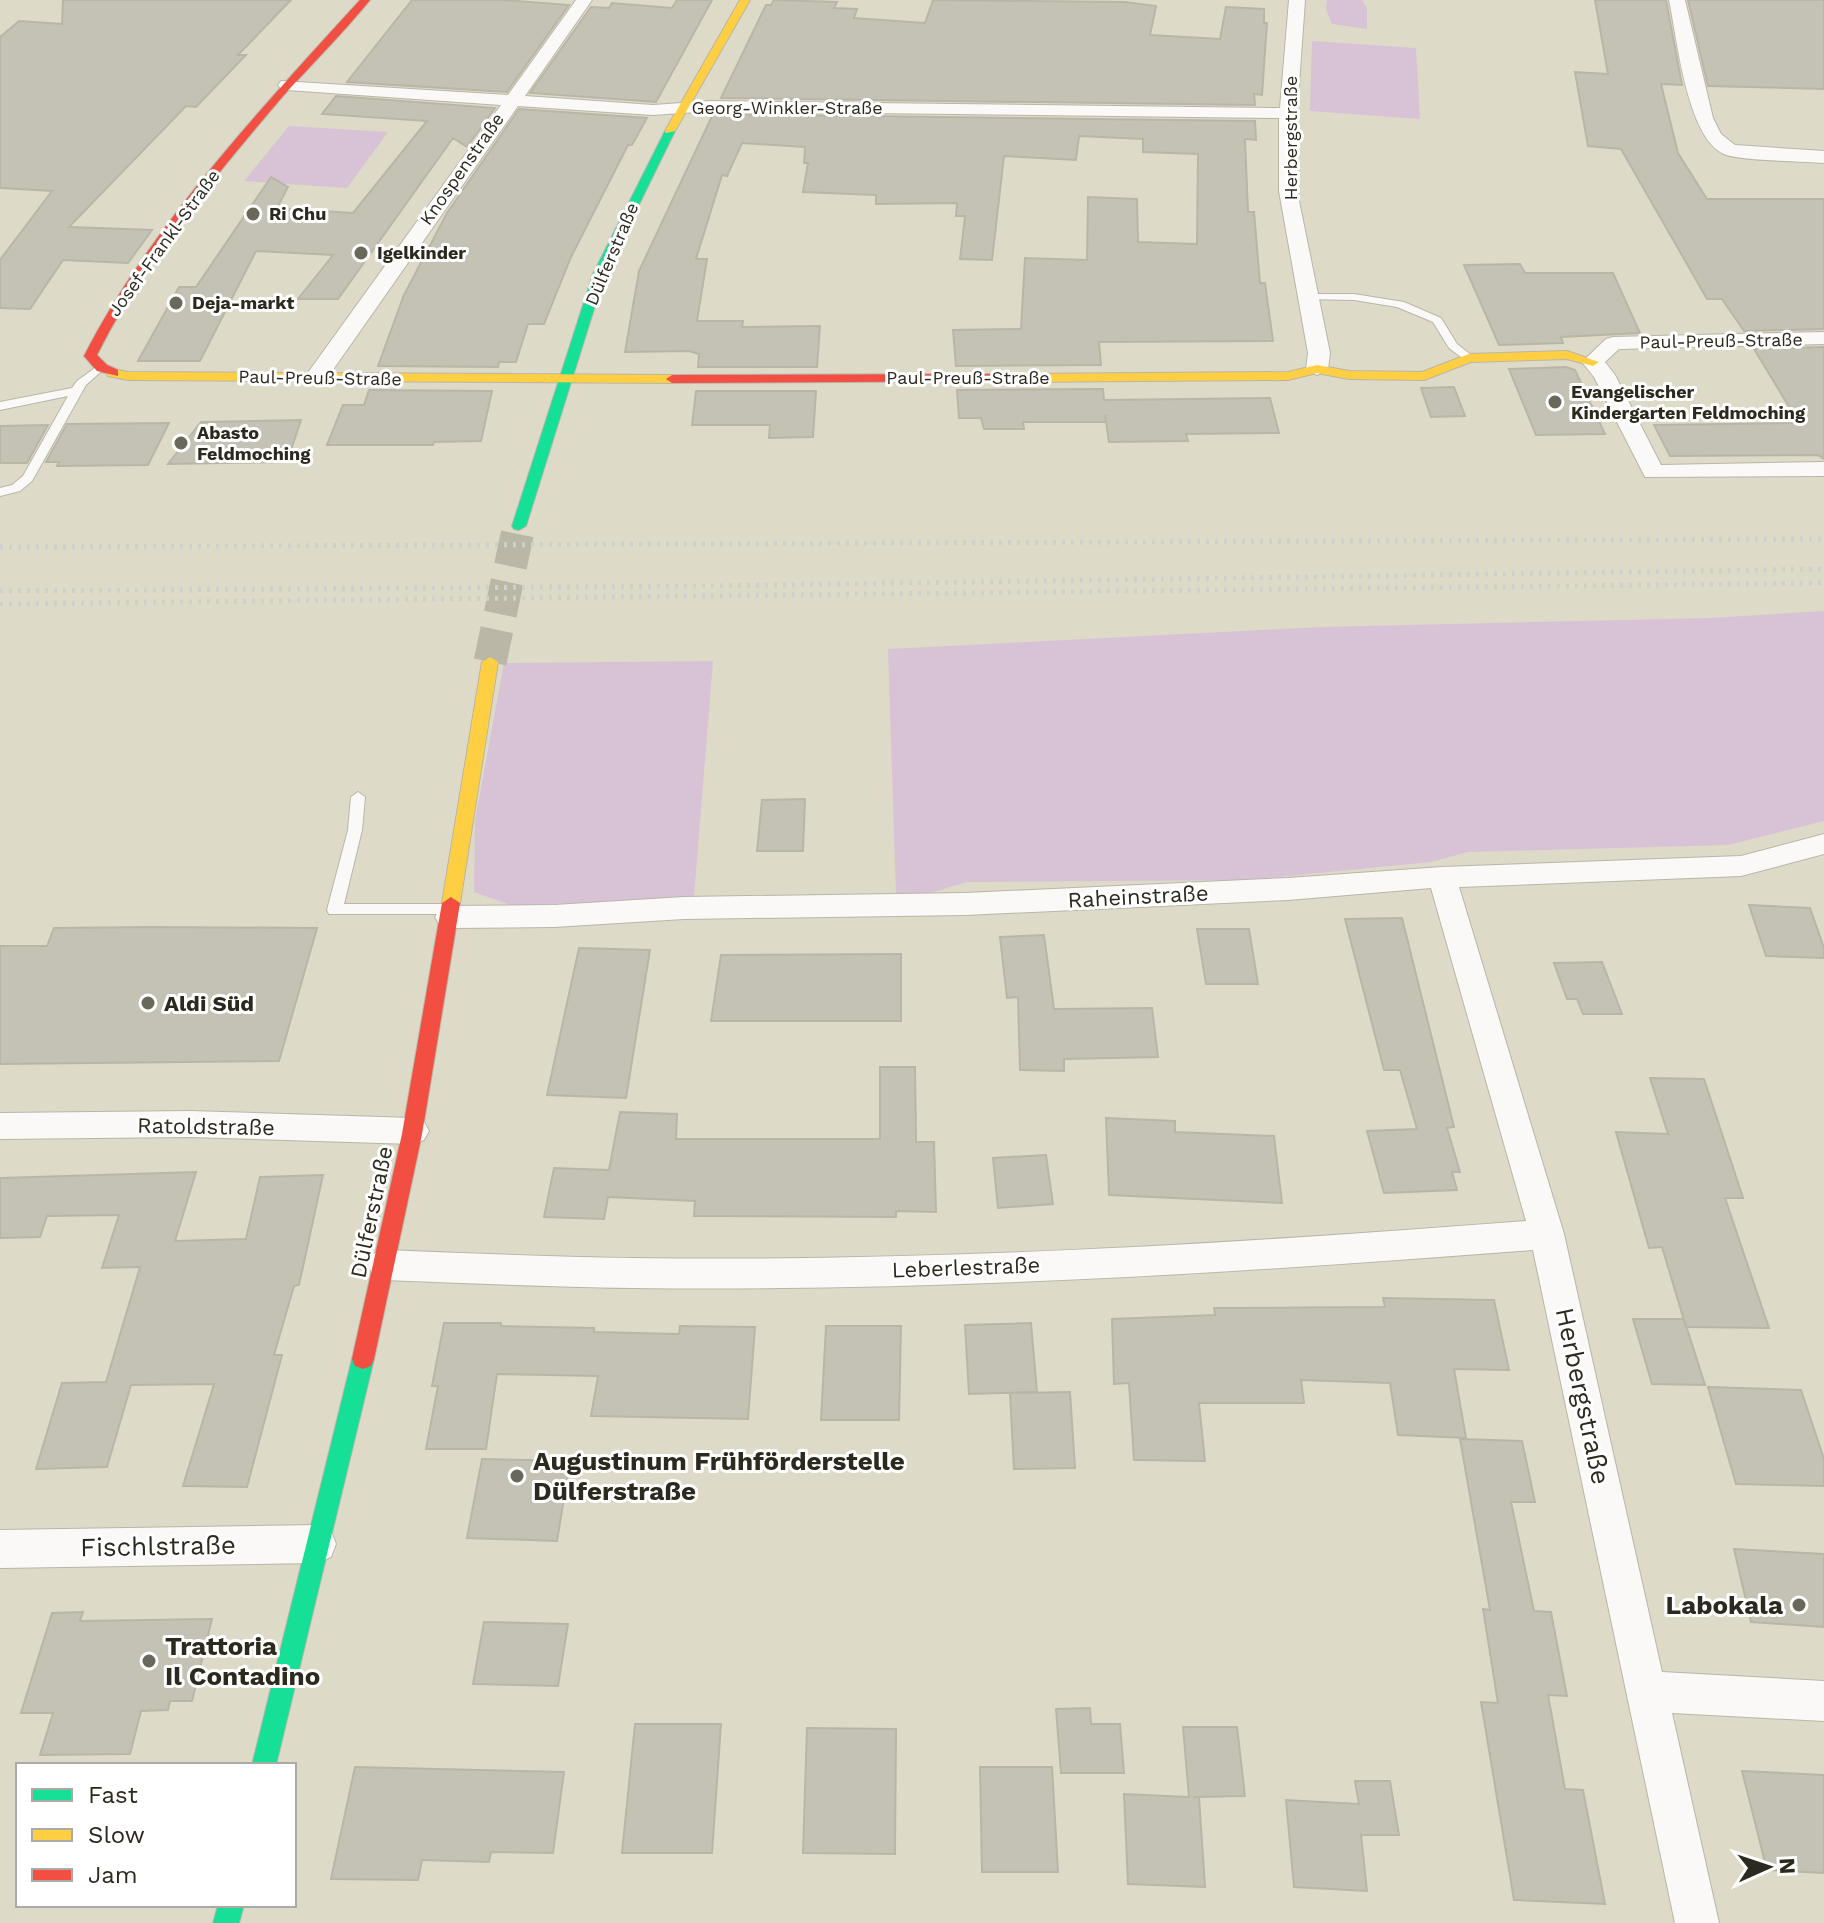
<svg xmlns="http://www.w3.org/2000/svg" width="1824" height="1923" viewBox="0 0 1824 1923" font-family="'Work Sans',sans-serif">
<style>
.green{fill:#d7c3d5}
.building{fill:#c4c2b4;stroke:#b9b6a8;stroke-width:2}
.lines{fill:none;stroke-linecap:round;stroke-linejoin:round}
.secondary-tunnel{stroke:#bab7a6;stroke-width:33;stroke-dasharray:33 16;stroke-linecap:butt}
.lane-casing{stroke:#b9b6a9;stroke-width:2}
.street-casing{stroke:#b9b6a9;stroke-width:2}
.fast-casing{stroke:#b9b6a9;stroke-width:2}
.slow-casing{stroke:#b9b6a9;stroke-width:2}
.jam-casing{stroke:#b9b6a9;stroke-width:2}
.lane{fill:#faf9f7;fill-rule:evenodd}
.street{fill:#faf9f7;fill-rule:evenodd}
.fast{fill:#16e098;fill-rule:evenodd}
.slow{fill:#ffcf43;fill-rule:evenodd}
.jam{fill:#f24e42;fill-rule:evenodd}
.rail{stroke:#d0d0cb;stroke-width:5;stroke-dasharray:3 6;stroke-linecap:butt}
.poi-dot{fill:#6a685a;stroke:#fff;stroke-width:3}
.labels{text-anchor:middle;stroke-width:6;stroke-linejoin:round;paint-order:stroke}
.far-street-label{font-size:18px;fill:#2c2a1e;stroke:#fff}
.far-poi-label{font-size:18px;font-weight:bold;fill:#2c2a1e;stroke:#fff;text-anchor:start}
.street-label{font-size:22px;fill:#2c2a1e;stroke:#fff}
.poi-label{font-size:22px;font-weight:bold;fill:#2c2a1e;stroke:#fff;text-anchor:start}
.near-street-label{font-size:26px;fill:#2c2a1e;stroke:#fff}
.near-poi-label{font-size:26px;font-weight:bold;fill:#2c2a1e;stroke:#fff;text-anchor:start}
</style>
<rect width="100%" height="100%" fill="#dedac8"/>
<!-- green -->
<path class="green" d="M1327,0H1362L1367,8V29L1332,24L1326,9Z
M1312,41L1416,48L1420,119L1310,111Z
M289,126L388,132L347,188L244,181Z
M1824,611V821L1728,845L1468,852L1431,862L1246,880L967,882L930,893L896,895L888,649L1321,627L1710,618Z
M713,661L694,897L513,906L474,892L475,820L504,663Z"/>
<!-- building -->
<path class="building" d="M63,0H291L238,55H246L196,107L186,106L69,227L152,230L128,263L63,260L30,309L0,308V260L52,191L0,188V37L19,21L62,24Z
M412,0H504L569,5L507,92L347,82Z
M677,0H712L656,102L530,93L591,7L609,8L612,3L672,8Z
M774,0L837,2L834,8L857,9L854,18L925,23L933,0L1125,2L1156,6L1150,35L1220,39L1226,7L1264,9V23H1267L1262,95L1254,94L1255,105L721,98L766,5H771Z
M1595,0H1666L1682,85L1661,84L1678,153L1707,199H1824V329L1744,331L1722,299H1707L1621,149L1588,146L1575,72L1608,74Z
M1688,0H1824V89L1708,86Z
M336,96L495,108L467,147L453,138L338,299H298L333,255L256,251L200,361H138L179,287H196L271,177L288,187L277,208L353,213L427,121L322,114Z
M519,109L647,118L632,145H628L571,257L544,324H528L516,362H499L498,367L378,366L404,295L447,213Z
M713,114L1255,121L1256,140L1245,139L1248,212H1254L1260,283H1265L1273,341L1099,342L1101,365L956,366L953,330L1021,329L1025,258L1087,260L1088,197L1137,199L1138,242L1197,244L1198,154L1143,152V139L1079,136L1076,160L1004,156L992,260L960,259L965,216H956L957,203L876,204V195L803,192L808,163H804L805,147L742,143L727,176L722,175L696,259H707L697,321H743L742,327L820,326L817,367H698L699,354L689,351L625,352L639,271Z
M1520,264L1525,273H1613L1640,333L1561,337L1563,343L1499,345L1464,265Z
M1824,347V459L1818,455L1670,456L1654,425L1799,423L1754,349Z
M1566,367L1575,370L1605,434L1536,435L1509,369Z
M1454,387L1465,416L1431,417L1421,388Z
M1103,389L1104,400L1270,398L1279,433L1186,434L1188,441L1109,442L1105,415L1106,422H1023L1024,429H984L981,418H959L957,390Z
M369,390L492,391L481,441L434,442L433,445H327L343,405H364Z
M696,391H816L813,437L769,438L770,425H692Z
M301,420L287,462L168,464L201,422Z
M169,423L148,465L57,466L59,462H46L67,424Z
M48,425L27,463H0V426Z
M805,799L803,851H757L762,800Z
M1749,905L1810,908L1824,948V958L1766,956Z
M1402,918L1454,1127L1447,1128L1460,1172H1452L1457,1190L1384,1193L1367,1131L1417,1129L1400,1070H1384L1345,919Z
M151,927L317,928L279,1061L0,1064V946H47L54,928Z
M1197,929H1249L1258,984H1206Z
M1044,935L1054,1009L1152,1008L1158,1057L1064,1059V1071L1020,1070L1018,997L1007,998L1000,937Z
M579,948L650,950L626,1098L547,1095Z
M901,954V1021H711L721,955Z
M1602,962L1622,1014H1583L1577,999H1567L1554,963Z
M880,1067H915L916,1142H934L936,1212L896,1211V1217L694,1216L695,1201L608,1197L604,1219L544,1217L554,1168L609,1170L620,1112L677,1114L676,1139H880Z
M1650,1078L1704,1079L1743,1198H1725L1769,1328L1686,1327L1662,1247L1649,1248L1616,1132L1668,1134Z
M1106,1118L1175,1121V1132L1274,1136L1282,1203L1109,1195Z
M1046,1155L1053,1204L998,1208L993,1158Z
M196,1172L175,1241L246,1239L260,1177L323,1175L299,1285L294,1286L274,1355H282L247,1487L183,1486L214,1384L131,1385L107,1467L36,1469L62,1383L106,1382L140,1267L102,1268L119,1215L47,1216L40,1237L0,1238V1178Z
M1383,1298L1494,1300L1509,1370L1454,1369L1466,1438L1398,1435L1390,1383L1301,1380L1304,1403H1199L1205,1461L1134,1460L1129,1383L1114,1384L1112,1319L1215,1315L1214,1308L1385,1307Z
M1633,1319H1684L1705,1385L1652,1384Z
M444,1323H501V1326L594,1328V1332L679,1334L680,1326L755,1327L748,1419L591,1416L598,1376L497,1374L486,1449H426L438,1386H432Z
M1031,1323L1037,1392L969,1394L965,1325Z
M826,1326H901L899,1420H821Z
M1708,1387L1801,1390L1824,1459V1486L1736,1484Z
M1070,1392L1075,1468L1014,1469L1010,1393Z
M1460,1439L1522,1441L1535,1502H1511L1534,1611L1551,1612L1567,1696L1548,1695L1565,1789L1583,1790L1605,1904L1514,1900L1481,1702L1498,1703L1483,1609L1490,1610Z
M482,1459L570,1461L557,1541L467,1538Z
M1734,1549L1824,1554V1627L1751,1622Z
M83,1612L80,1621L212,1619L192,1701H170L168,1710L141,1711L130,1754L40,1755L53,1713H21L52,1613Z
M484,1622L568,1624L558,1686L473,1684Z
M1090,1708L1091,1724H1120L1124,1773H1061L1056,1709Z
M635,1724H721L712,1853H622Z
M1183,1727H1237L1245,1796L1193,1797H1199L1205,1887L1128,1884L1124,1794L1189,1797Z
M807,1728L896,1729L895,1854L803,1853Z
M355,1767L564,1772L553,1853L491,1852L489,1862L422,1860L418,1880L331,1879Z
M980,1767H1052L1058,1872H982Z
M1742,1771L1824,1775V1873L1767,1870Z
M1355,1781H1390L1399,1835H1361L1367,1891L1294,1887L1286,1800L1359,1804Z"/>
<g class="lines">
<!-- secondary-tunnel -->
<path class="secondary-tunnel" d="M490,662L519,526"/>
<defs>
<path id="lane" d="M1309,294H1354L1404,302L1441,318L1457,344L1475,358L1465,360L1449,348L1433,322L1397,307L1354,300L1305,299L1304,297Z
M99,365L105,368L86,385L32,481L20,491L0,496V488L12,485L23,476L68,396L0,410V402L72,388L77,381Z
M358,792L365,797L362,830L344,904H449L457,910L455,914H329L327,910L348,830L351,797Z"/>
<path id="street" d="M576,0H592L525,96L653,105L711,101L1280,108L1289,0H1305L1297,113V191L1330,353L1328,369L1317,375L1306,369L1308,353L1279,191V118L711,111L653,115L518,106L323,384H307L304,379L307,374L501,105L287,90L281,89L278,85L281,81L508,95Z
M1669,0H1685L1713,118L1721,134L1735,145L1824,151V163C1804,161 1739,161 1724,154C1687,138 1677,38 1669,0Z
M1824,332V344L1619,349L1605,362L1615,375L1661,465L1824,462V476L1645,477L1594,377L1582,362L1606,339L1613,337Z
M1824,834V854L1741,876L1459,887L1564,1234L1662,1672L1824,1681V1721L1672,1713L1719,1923H1675L1533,1250C1234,1273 933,1292 633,1288C550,1287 468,1283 385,1280L373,1276L368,1265L373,1254L385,1250C468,1253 550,1257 633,1258C931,1262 1229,1244 1526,1221L1431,888L1288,900L965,915L684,919L554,927L450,928L440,925L435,917L440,909L450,906L554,905L684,897L965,893L1288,878L1442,867L1741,856Z
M190,1111L413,1118L424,1122L429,1131L424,1140L413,1144L190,1137L0,1139V1113Z
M317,1525L331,1531L336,1544L331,1557L317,1563L0,1568V1530Z"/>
<path id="fast" d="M670,128L675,131L605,274L526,526L519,530L514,529L512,526L593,274L665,131Z
M363,1349L371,1352L374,1359L276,1765H252L352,1359L355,1352Z
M218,1905H244L239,1923H213Z"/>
<path id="slow" d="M740,0H750L675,131L666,133L665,131Z
M1567,351L1599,362L1593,366L1567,359L1471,362L1424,380L1349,379L1317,373L1288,380L1007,382L1001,378L1007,374L1288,372L1317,365L1349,371L1422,372L1469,354Z
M113,369L128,372L672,375L678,379L672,383L128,380L108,376L107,373Z
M490,657L498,662L460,903L451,909L442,903L482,662Z"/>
<path id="jam" d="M360,0H370C343,33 312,64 283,96C215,176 144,261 97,355L107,365L118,370V376L97,371L84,356C151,225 261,109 360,0Z
M1007,374L1013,378L1012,381L672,383L666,379L672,375Z
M451,897L460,903L422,1134L374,1359L371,1366L363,1369L355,1366L352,1359L402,1134L442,903Z"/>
</defs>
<!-- lane casing -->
<use href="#lane" class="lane-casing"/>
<!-- street casing -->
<use href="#street" class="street-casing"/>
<!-- fast casing -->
<use href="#fast" class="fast-casing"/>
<!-- slow casing -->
<use href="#slow" class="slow-casing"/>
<!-- jam casing -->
<use href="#jam" class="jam-casing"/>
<!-- lane -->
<use href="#lane" class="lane"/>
<!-- street -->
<use href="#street" class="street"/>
<!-- fast -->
<use href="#fast" class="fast"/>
<!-- slow -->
<use href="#slow" class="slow"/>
<!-- jam -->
<use href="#jam" class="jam"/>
<!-- rail -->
<path class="rail" d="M0,547L1824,539
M0,591L707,586L1824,569
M0,604L1824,583"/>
</g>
<!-- markers -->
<g class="poi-dot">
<circle cx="253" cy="214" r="8"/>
<circle cx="361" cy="253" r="8"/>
<circle cx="176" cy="303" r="8"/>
<circle cx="1555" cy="402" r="8"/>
<circle cx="181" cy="443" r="8"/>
<circle cx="148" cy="1003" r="8"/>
<circle cx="517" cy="1476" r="8"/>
<circle cx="1799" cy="1605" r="8"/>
<circle cx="149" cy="1661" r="8"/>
</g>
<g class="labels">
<!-- far-street labels -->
<g class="far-street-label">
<text x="787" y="114">Georg-Winkler-Straße</text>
<text transform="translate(1291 138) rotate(-90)" y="6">Herbergstraße</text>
<text transform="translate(462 169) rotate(-55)" y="6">Knospenstraße</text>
<text transform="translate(164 243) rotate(-54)" y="6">Josef-Frankl-Straße</text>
<text transform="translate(612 254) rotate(-67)" y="6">Dülferstraße</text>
<text transform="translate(1721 341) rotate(-1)" y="6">Paul-Preuß-Straße</text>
<text transform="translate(320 378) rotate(1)" y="6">Paul-Preuß-Straße</text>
<text x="968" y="384">Paul-Preuß-Straße</text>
</g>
<!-- far-poi labels -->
<g class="far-poi-label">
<text x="269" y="220">Ri Chu</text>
<text x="377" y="259">Igelkinder</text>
<text x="192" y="309">Deja-markt</text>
<text x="1571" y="398">Evangelischer<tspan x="1571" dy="21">Kindergarten Feldmoching</tspan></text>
<text x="197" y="439">Abasto<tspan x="197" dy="21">Feldmoching</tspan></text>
</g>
<!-- street labels -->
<g class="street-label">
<text transform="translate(1138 896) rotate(-3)" y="8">Raheinstraße</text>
<text transform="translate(206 1126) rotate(1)" y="8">Ratoldstraße</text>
<text transform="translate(371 1212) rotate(-78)" y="8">Dülferstraße</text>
<text transform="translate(966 1267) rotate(-2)" y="8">Leberlestraße</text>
</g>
<!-- poi labels -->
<g class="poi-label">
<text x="164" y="1011">Aldi Süd</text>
</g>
<!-- near-street labels -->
<g class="near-street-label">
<text transform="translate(1583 1396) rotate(78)" y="9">Herbergstraße</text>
<text transform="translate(158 1546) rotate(-1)" y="9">Fischlstraße</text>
</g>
<!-- near-poi labels -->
<g class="near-poi-label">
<text x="533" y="1470">Augustinum Frühförderstelle<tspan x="533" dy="30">Dülferstraße</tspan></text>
<text x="1783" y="1614" text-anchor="end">Labokala</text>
<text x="165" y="1655">Trattoria<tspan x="165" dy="30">Il Contadino</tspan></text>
</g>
</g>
<!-- legend -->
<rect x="16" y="1763" width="280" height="144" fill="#ffffff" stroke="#abaaa5" stroke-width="2"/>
<rect x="32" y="1789" width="40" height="12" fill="#16e098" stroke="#abaaa5" stroke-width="2"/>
<text x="88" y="1803" font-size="24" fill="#2c2a1e">Fast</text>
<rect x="32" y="1829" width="40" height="12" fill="#ffcf43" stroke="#abaaa5" stroke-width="2"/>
<text x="88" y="1843" font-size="24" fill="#2c2a1e">Slow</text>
<rect x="32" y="1869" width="40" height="12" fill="#f24e42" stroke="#abaaa5" stroke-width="2"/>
<text x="88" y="1883" font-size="24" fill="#2c2a1e">Jam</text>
<!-- north arrow -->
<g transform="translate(1768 1867) rotate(87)" stroke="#ffffff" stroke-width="6" paint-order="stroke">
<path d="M0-6L14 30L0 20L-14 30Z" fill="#2c2a1e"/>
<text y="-12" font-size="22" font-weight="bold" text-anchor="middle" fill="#2c2a1e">N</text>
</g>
</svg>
